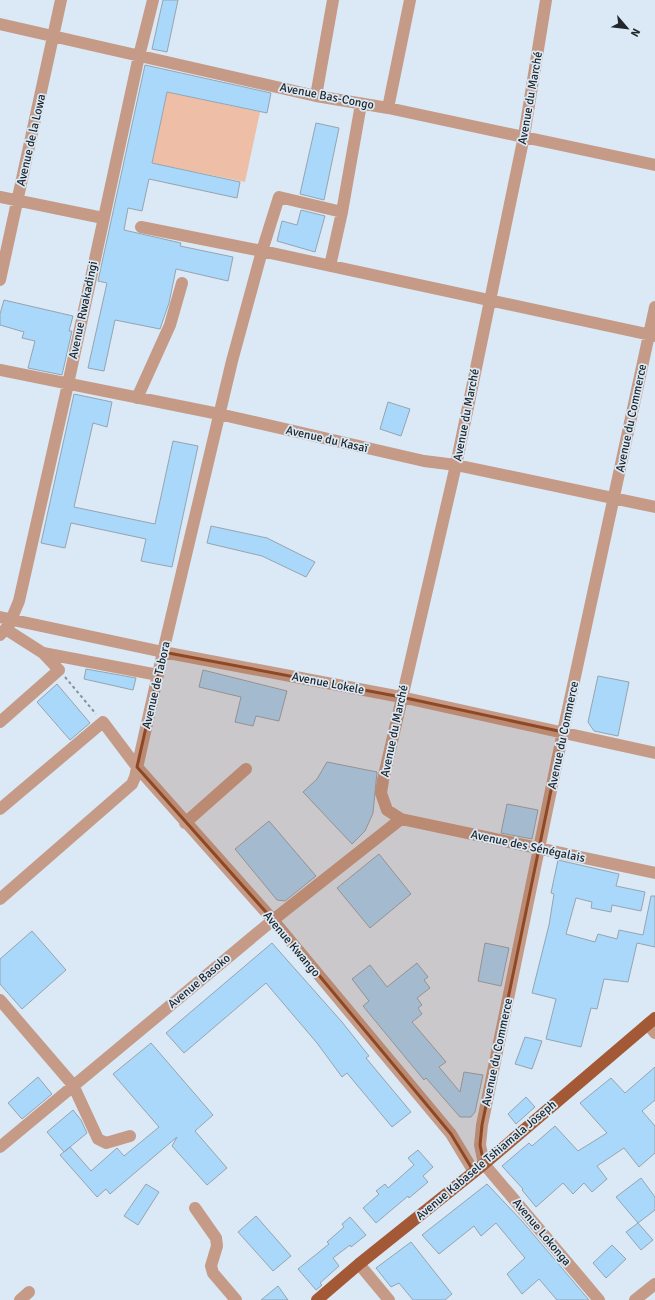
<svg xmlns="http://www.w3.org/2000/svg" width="655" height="1300" viewBox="0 0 655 1300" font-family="Signika,sans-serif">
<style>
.green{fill:#efbea7}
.building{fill:#a9d8fa;stroke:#96a4af}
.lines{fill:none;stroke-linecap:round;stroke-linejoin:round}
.path{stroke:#869199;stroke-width:2;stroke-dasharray:3 3;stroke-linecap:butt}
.minor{stroke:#c59b88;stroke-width:12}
.major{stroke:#a35935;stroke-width:12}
.marked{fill:#8f4824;fill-opacity:0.2;stroke:#8f4824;stroke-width:3;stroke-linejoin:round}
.labels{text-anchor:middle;stroke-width:3.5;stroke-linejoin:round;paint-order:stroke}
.street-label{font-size:12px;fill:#22272b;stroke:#dae9f5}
</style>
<rect width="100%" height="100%" fill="#dae9f5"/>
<!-- green -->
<path class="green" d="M167,92L260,112L245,182L152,163Z"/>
<!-- building -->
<path class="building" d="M163,0H178L167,52L152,49Z
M145,65L271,93L267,113L167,92L152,163L240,182L237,198L149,179L142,211L128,208L124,230L181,243L180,246L233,257L228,281L176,269L169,303L160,329L115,320L104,371L88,368L107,283L98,281Z
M316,123L339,128L324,200L300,194Z
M301,210L325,216L315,252L277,241L282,221L297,225Z
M4,300L73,316L69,331H72L62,375L28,368L35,341L22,338L24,332L0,325V314Z
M74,394L112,402L107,427L93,423L74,507L155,524L173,441L198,446L172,567L141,561L146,539L71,523L65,548L41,543Z
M388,402L410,409L401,436L380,429Z
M211,526L267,538L315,562L306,577L262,556L207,543Z
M86,669L136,678L133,690L84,679Z
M203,670L287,691L279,721L256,716L253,726L235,722L241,697L199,687Z
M598,676L629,682L618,736L594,731L588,722Z
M57,684L90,723L70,740L37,702Z
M327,762L377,772L373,813L365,831L352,844L303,792L317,779Z
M507,804L538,810L532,839L501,833Z
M269,821L316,876L285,901L277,900L235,849Z
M379,854L411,894L370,928L337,888Z
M558,860L619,874L616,886L645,892L641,911L612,905L611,912L591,908L592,902L576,898L566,934L595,942L598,934L617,939L619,930L643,935L651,896H655V947L637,943L628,982L604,979L597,1009L591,1008L581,1047L546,1039L556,999L532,993L549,925L554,894L551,893Z
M32,931L66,970L22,1009L0,984V959Z
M272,943L342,1022L369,1056L366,1058L411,1112L392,1127L347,1073L342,1077L317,1043L266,983L184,1053L166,1033Z
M485,943L509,948L501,986L478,981Z
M417,963L428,977L424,980L430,988L417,998L422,1005L418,1008L422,1014L412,1022L446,1062L439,1067L460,1092L464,1072L483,1075L475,1112L471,1117H460L426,1078L424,1080L363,1006L369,1001L352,979L370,965L387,987Z
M525,1037L542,1041L532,1069L515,1064Z
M151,1043L213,1115L195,1131L227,1168L207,1185L172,1146L177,1137L110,1194L106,1189L97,1197L60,1155L70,1147L91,1171L117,1148L124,1156L159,1127L113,1074Z
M655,1067V1100L642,1111L655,1126V1153L639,1167L624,1148L597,1166L607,1179L592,1192L584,1183L573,1194L563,1183L536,1207L522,1190L523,1189L502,1166L529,1143L532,1146L555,1126L578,1151L607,1133L580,1103L611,1078L625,1093Z
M38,1077L52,1094L22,1119L8,1103Z
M526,1097L535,1107L516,1124L508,1114Z
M73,1110L81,1120L87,1133L64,1152L47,1132Z
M418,1150L433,1167L423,1176L428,1182L409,1198L408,1196L376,1223L363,1208L379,1194L376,1191L385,1184L388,1188L414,1165L408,1158Z
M641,1178L655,1197V1210L638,1223L616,1197Z
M146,1184L159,1192L138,1225L124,1216Z
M487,1184L522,1221L589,1300H557L539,1279L522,1294L507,1274L525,1258L496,1223L481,1236L474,1226L439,1254L422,1235Z
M256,1216L291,1256L273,1271L238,1232Z
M350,1217L366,1235L351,1247L350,1245L333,1258L339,1266L320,1283L322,1285L316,1290L298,1269L329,1244L327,1242L344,1227L342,1224Z
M638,1223L653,1240L641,1250L626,1232Z
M411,1242L452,1294L445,1300H413L399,1283L391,1287L376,1268Z
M612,1245L626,1259L606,1278L593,1263Z
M278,1286L288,1300H261Z"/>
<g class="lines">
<!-- path -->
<path class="path" d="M65,677L96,714"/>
<!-- minor -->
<path class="minor" d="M546,0L524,136L456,465L383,780L381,793L387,810L401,819L655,873
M0,24L316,96L388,108L655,165
M316,96L333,0
M388,108L410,0
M0,197L103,218
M141,227L262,251L655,336
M330,266L342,212L361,104
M0,280L61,0
M0,370L219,414L424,461L456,465L655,507
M137,398L170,325L182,283
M0,617L163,652L401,697L655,753
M0,635L9,625L19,601L68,384L139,56L153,0
M43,653L158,675
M0,722L59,670L43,653L7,630
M0,809L103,722L137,767L273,920L451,1134L474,1172
M185,823L246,769
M0,899L132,784L135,777L163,652L232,361L262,251L279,197L342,212
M0,1000L73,1085L98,1139L106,1143L130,1136
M648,1024L655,1033
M0,1147L273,920L401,819
M195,1208L216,1238L217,1246L211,1266L213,1273L236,1300
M359,1264L389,1300
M20,1300L29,1292
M599,1300L484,1164L480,1145L482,1125L563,732L655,307
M635,1300L655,1284"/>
<!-- major -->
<path class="major" d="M317,1300L359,1264L484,1164L655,1018"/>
</g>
<!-- marked area -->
<path class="marked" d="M163,652L401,697L563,732L482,1125L480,1145L484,1164L474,1172L451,1134L273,920L137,767Z"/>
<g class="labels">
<!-- street labels -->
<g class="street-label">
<text transform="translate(327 96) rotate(11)" y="4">Avenue Bas-Congo</text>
<text transform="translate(530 98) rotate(-80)" y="4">Avenue du Marché</text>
<text transform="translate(31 140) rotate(-77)" y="4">Avenue de la Lowa</text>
<text transform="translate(83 310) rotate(-78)" y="4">Avenue Rwakadingi</text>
<text transform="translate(466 415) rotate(-79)" y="4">Avenue du Marché</text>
<text transform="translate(631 418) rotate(-78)" y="4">Avenue du Commerce</text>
<text transform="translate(327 439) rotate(13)" y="4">Avenue du Kasaï</text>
<text transform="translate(328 683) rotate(11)" y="4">Avenue Lokele</text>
<text transform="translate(156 685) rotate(-77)" y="4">Avenue de Tabora</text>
<text transform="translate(394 731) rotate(-78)" y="4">Avenue du Marché</text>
<text transform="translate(563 735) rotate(-78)" y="4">Avenue du Commerce</text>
<text transform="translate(528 846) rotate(12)" y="4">Avenue des Sénégalais</text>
<text transform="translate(292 944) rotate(50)" y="4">Avenue Kwango</text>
<text transform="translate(199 981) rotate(-40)" y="4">Avenue Basoko</text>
<text transform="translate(497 1052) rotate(-78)" y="4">Avenue du Commerce</text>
<text transform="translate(486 1160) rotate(-40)" y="4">Avenue Kabasele Tshiamala Joseph</text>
<text transform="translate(542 1232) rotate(50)" y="4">Avenue Lokonga</text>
</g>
</g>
<!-- north arrow -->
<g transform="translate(627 28) rotate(118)" stroke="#dae9f5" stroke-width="3" paint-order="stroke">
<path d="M0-3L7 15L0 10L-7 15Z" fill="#22272b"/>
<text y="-6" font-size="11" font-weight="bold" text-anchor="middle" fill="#22272b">N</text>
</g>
</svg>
